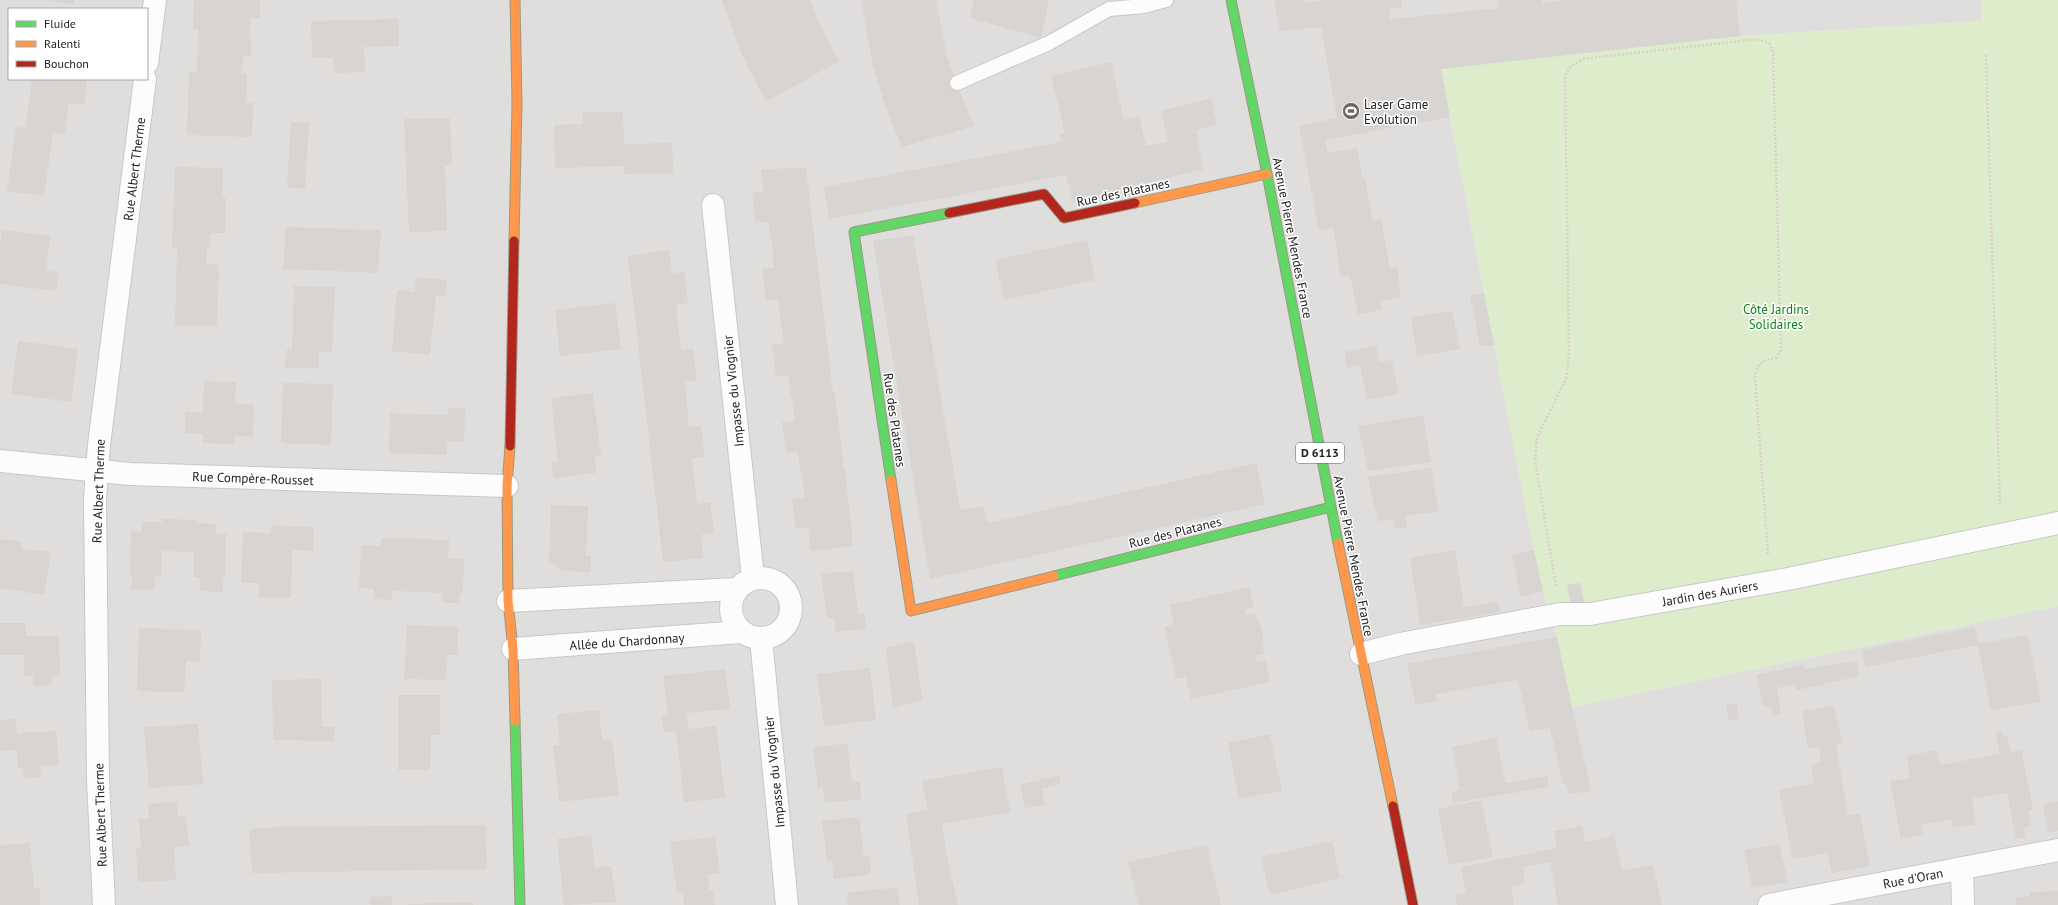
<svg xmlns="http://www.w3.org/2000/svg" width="2058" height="905" viewBox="0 0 2058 905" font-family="'PT Sans',sans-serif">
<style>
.residential{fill:#dfdedc;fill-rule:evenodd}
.grass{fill:#ddeccb}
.building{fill:#d7d4d2}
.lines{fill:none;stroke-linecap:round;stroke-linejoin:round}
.lane-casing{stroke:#c9c8c7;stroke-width:16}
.street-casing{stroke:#c9c8c7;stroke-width:24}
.fast-casing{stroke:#999a82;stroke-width:11}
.slow-casing{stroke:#999a82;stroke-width:11}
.jam-casing{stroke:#999a82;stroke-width:11}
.path{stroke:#dccecd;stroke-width:2.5;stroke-dasharray:2 2;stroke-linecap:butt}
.lane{stroke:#fdfcfc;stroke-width:14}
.street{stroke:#fdfcfc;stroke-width:22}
.fast{stroke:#63d668;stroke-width:9}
.slow{stroke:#ff974d;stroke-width:9}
.jam{stroke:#b3261e;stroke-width:9}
.labels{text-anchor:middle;stroke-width:3;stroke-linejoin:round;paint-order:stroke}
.shield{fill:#fff;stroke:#646464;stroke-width:1}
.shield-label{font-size:12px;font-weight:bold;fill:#222}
.poi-label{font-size:13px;fill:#222;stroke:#fff;text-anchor:start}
.street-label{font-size:13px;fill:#222;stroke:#fff}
.park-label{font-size:13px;fill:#0c8416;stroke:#fff}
</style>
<rect width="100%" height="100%" fill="#f0eeeb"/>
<!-- residential -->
<path class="residential" d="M0,0H1981L1982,21L1740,36L1441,70L1534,550L1543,591L1557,637L1572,707L2058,606V905H0ZM9,9H147V79H9Z"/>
<!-- grass -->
<path class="grass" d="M1981,0H2058V606L1572,707L1557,637L1543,591L1534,550L1441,69L1740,36L1982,21Z"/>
<!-- building -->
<path class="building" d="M46,0H74V5Z
M194,0H260V18H250L251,56H243L242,73L247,74L246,103H253L252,137L187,135L189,73L197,72L198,29H193Z
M722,0H810L829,44L839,61L766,102L742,55Z
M861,0H936L947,56L960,92L974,126L902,147L886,108L873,66Z
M974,0H1049L1041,38L970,18Z
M1274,0H1304V3L1327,0H1401L1402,7L1390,9V19L1499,8L1498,0H1542L1543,3L1568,0H1736L1740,36L1441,69L1450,117L1325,140L1328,153L1357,148L1362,179L1365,178L1373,221L1381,219L1390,269L1397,267L1401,297L1380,301L1381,310L1358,314L1350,275L1341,277L1333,227L1319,230L1299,126L1337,118L1321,27L1280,31Z
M399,19V46L364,47L365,72L334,73L333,58H312L311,21Z
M1111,62L1124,120L1139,116L1146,146L1168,142L1161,111L1211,98L1217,124L1196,130L1203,169L1073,201L1066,175L829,219L824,187L1061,142L1060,134L1065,133L1051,76Z
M32,79H87L84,105L69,103L65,134L53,132L44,196L7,191L16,127L26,128Z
M583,112H623L624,144L672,143L673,173L624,174V166L555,168L554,125L583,124Z
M450,118L452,165L445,166L447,231L409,232L404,119Z
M291,122L309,123L305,189L287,187Z
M175,167L223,168L222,198H226L225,233H211L210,249H207L206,264L219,265L217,326L175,325L177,248H172Z
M806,168L833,393H835L844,469H845L853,546L811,551L808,528L796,529L792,499L805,497L802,474H801L798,451L786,453L782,422L795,421L792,398H791L788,375L776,376L772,345L784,344L778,299L766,300L762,269L774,268L772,245L768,222L756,223L752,192L764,191L761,169Z
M286,227L381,230L378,273L283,269Z
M2,230L50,236L46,270L59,273L56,291L0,284V247Z
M913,235L960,509L984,507L988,523L1256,463L1265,504L930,579L873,241Z
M1087,240L1095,280L1004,300L995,260Z
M669,250L672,273L684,272L688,303L676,305L681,350L693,349L697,380L685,382L689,427L701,426L705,457L692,458L697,504L710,502L714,533L701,535L703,558L663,562L628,256Z
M416,277L447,280L445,296L436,295L430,355L392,351L397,290L415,292Z
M294,286L335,287L332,352H319V368H285L286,350L292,351Z
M1484,293L1494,345L1480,346L1470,295Z
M615,303L621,349L560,356L555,310Z
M1452,311L1460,349L1417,356L1411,317Z
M18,341L78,349L71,402L11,394Z
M1376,346L1379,362L1392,360L1399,394L1367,400L1360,365L1347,368L1345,352Z
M204,381L236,382L235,403L254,405L253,437L235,436V444L202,443L203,434L185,433V412L203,413Z
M283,383L333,384L331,445L281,443Z
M593,393L601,456L595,457L596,473L554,478L551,463L558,462L551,398Z
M448,408H465L464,442H447V455L389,453L390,413L448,415Z
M1423,415L1431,462L1368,471L1358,426Z
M1431,468L1439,511L1406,516L1407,527L1395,529L1393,519L1378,521L1368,477Z
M551,505L588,506L586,556H591V572L563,571L549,561Z
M162,519L196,520L195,523L216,524L215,533L226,534L225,578H223V592L200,591V578L194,577V552L162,551L161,577L155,576L154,590L131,589L132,576H130L131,531L142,532V522H162Z
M271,525L314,527L313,551L294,550L292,552L291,598L259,597V583H241L243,532L271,533Z
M381,538L449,540L448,558L464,559L463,593H460L459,603H443V593L392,591V600L374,599V589L359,588L361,545L381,546Z
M0,539L22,542L21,549L51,552L44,595L0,588Z
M1455,550L1464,607L1498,602L1501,612L1420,625L1410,558Z
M1534,550L1543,591L1521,597L1512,555Z
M853,571L858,614L864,613L866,629L836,632L834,618H827L821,574Z
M1580,583L1584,603L1571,606L1567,585Z
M1249,587L1254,607L1245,609L1246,615L1255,613L1263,633L1264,654L1255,656L1257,662L1265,660L1270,682L1191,699L1186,677L1176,679L1164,627L1174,624L1170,605Z
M0,623H25L26,636H59L60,676H52V685L33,686V676H24V655H0Z
M407,625L458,627V655H448L445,680L404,679Z
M1975,627L1978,644L2028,635L2041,702L1991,710L1978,645L1866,667L1862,650Z
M139,628L201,630L200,662L186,661L184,692L137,691Z
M1557,637L1572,707L1591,791L1569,794L1566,784H1563L1550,728L1530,731L1518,680L1436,694L1437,701L1416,705L1407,664Z
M914,641L922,700L893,708L886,648Z
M1857,661L1859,676L1797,690L1794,685L1777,688L1781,714L1773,716L1771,705L1763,706L1756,675L1804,665L1805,669Z
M870,668L876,720L824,726L817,674Z
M725,669L730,709L687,713L689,729L716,726L725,798L684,802L676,731L664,732L662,716L668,715L663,676Z
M321,679L322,727H334L335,741L273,740L272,680Z
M398,695H440V735H431L430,770H398Z
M1726,704H1737L1738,719L1729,721Z
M1834,706L1843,744L1836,745L1848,815L1860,814L1870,866L1832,873L1827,853L1793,859L1779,790L1814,783L1811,765L1821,762L1819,747L1808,749L1802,711Z
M599,710L602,740L612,739L619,795L559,802L553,745H560L557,714Z
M16,719L17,733L56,731L59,765L40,766L41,777L24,779L23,768H18L17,750L0,751V720Z
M198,724L203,784L149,788L144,727Z
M2002,731V735H2007L2011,752L2021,750L2033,809L2028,811L2031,826L2024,828L2025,837L2016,839L2007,793L1972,799L1976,824L1953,828L1951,819L1921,825L1923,834L1901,839L1890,781L1910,778L1907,756L1937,750L1940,765L2000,754L1995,732Z
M1270,734L1282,791L1239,799L1228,743Z
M1496,738L1506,783L1547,776L1549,787L1453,803L1452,792L1460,790L1452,747Z
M847,743L852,783L860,782L861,799L825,803L823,787L818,788L813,748Z
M1002,767L1010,812L942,824L946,852L958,905H919L906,814L928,809L922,781Z
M1059,775L1061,784L1041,789L1045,805L1025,808L1020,785Z
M1481,800L1493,857L1449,865L1438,809Z
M2058,801V831L2048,832L2043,804Z
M177,802L178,816H186L189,846L174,847L176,880L138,882L136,849L141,848L139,819H149L148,804Z
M859,817L864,856H869L871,874L834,879L832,861H827L822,821Z
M485,825L487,869L252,873L249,829L277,827Z
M1582,826L1585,842L1614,836L1622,870L1653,865L1662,905H1558L1550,862L1523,867L1525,883L1511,886L1514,905H1457L1455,895L1466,893L1461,867L1557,848L1554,831Z
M591,835L595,868L611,866L616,902L564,905L557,839Z
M715,837L720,873L708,875L709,890H713L715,905H684L683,893L677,894L670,842Z
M1332,841L1340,878L1270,895L1261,857Z
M30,843L34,888H40V905H0V845Z
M1779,844L1788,882L1752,888L1744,850Z
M1207,845L1221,905H1139L1128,862Z
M898,887L900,905H848L847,893Z
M2058,891V905H2016V897L2030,896V892Z
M392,896V905H371V897Z
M473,902V905H408V904Z"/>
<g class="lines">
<defs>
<path id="lane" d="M957,83L1049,43L1109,9L1144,6L1166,0"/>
<path id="street" d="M147,63L155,0
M713,205L753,578
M0,461L130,474L507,486
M731 608a30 30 0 1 1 60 0a30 30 0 1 1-60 0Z
M508,601L736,589
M761,639L787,905
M513,649L741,632
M1361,654L1400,644L1560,614H1590L1788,579L2058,523
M1962,868L1963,905
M104,905L98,780L95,499L99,445L145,79
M1769,905L2058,850"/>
<path id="fast" d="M1231,0L1267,174L1338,543
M891,480L854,232L949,213
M1054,576L1331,507
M515,721L520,905"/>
<path id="slow" d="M1135,203L1267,174
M514,241L517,103L515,0
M510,446L507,486L508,601L513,649L515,721
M891,480L911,611L1054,576
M1338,543L1393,806"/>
<path id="jam" d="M949,213L1044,194L1064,218L1135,203
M510,446L514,241
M1393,806L1413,905"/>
</defs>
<!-- lane casing -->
<use href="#lane" class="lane-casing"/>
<!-- street casing -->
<use href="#street" class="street-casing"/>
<!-- fast casing -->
<use href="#fast" class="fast-casing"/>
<!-- slow casing -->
<use href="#slow" class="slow-casing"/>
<!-- jam casing -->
<use href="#jam" class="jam-casing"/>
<!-- path -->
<path class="path" d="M1986,55L2000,506
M1556,586L1535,460L1537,438L1566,379L1569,355L1565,76L1571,66L1583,59L1757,39L1769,43L1773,53L1781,350L1776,358C1762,361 1758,361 1755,377L1768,554"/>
<!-- lane -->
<use href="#lane" class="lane"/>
<!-- street -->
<use href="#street" class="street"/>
<!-- fast -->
<use href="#fast" class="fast"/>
<!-- slow -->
<use href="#slow" class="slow"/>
<!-- jam -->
<use href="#jam" class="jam"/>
</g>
<!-- icons -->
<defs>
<symbol id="stadium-disc" viewBox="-11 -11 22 22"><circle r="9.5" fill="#6a6968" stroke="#fff"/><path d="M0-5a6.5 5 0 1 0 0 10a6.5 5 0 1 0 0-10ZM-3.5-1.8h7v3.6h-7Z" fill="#fff"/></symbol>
</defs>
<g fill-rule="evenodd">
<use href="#stadium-disc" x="1341" y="101" width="20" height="20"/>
</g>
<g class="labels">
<!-- shield labels -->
<rect class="shield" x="1296" y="443" width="48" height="20" rx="3"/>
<g class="shield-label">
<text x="1320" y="457">D 6113</text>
</g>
<!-- poi labels -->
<g class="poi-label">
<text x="1364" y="109">Laser Game<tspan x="1364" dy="15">Evolution</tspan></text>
</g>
<!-- street labels -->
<g class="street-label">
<text transform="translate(134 169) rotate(-83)" y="5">Rue Albert Therme</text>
<text transform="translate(1123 192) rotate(-12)" y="5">Rue des Platanes</text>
<text transform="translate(1293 238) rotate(79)" y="5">Avenue Pierre Mendes France</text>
<text transform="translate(733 391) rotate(-96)" y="5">Impasse du Viognier</text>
<text transform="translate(895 420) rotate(82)" y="5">Rue des Platanes</text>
<text transform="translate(253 478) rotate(2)" y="5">Rue Compère-Rousset</text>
<text transform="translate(98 491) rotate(-88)" y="5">Rue Albert Therme</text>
<text transform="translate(1175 532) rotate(-14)" y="5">Rue des Platanes</text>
<text transform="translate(1354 556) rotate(79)" y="5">Avenue Pierre Mendes France</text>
<text transform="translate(1710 593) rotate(-10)" y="5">Jardin des Auriers</text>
<text transform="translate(627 641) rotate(-4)" y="5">Allée du Chardonnay</text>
<text transform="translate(774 772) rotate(-96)" y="5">Impasse du Viognier</text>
<text transform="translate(100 815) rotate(-92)" y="5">Rue Albert Therme</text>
<text transform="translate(1913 878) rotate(-11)" y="5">Rue d'Oran</text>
</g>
<!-- park labels -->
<g class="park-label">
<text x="1776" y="314">Côté Jardins<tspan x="1776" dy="15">Solidaires</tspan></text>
</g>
</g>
<!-- legend -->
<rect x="8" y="8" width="140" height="72" fill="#ffffff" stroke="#a7a7a7"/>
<rect x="16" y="21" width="20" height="6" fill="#63d668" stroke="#a7a7a7"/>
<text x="44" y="28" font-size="12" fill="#222222">Fluide</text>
<rect x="16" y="41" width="20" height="6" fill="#ff974d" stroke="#a7a7a7"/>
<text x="44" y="48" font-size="12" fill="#222222">Ralenti</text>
<rect x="16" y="61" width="20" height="6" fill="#b3261e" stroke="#a7a7a7"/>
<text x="44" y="68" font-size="12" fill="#222222">Bouchon</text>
</svg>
